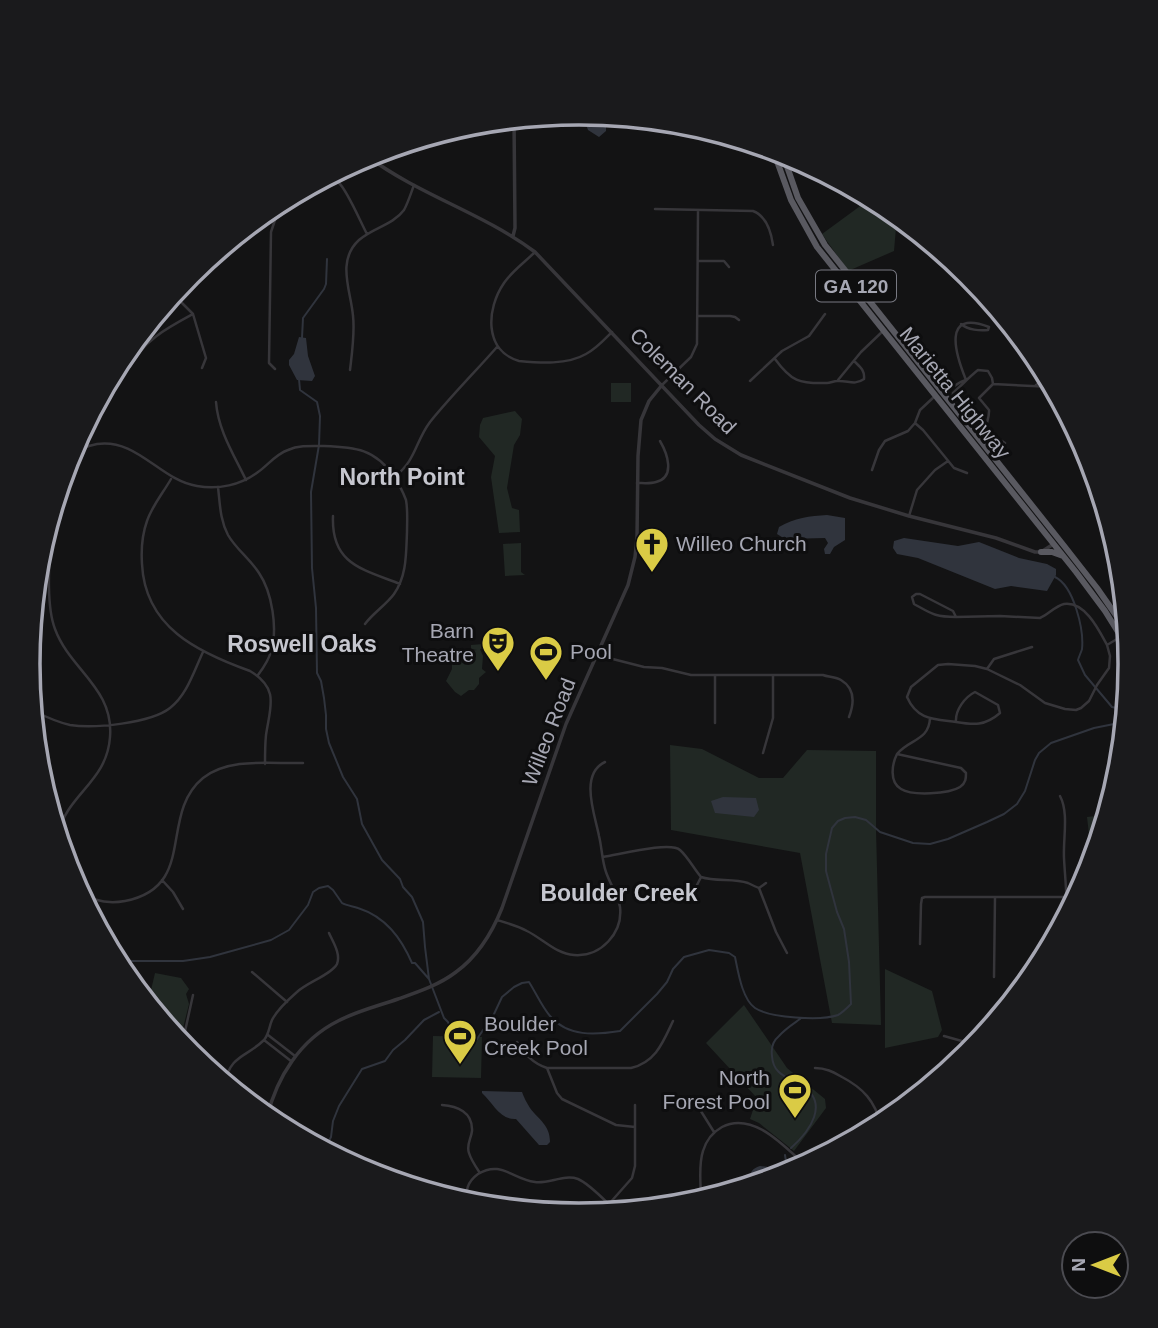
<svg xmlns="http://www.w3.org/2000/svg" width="1158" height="1328" viewBox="0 0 1158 1328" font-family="Arial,sans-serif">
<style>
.green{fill:#212824}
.water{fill:#30343d}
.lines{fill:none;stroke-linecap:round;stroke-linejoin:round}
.stream{stroke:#30343d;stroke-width:2}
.minor{stroke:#37363a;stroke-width:2.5}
.tertiary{stroke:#37363a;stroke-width:3.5}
.trunk{stroke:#595960;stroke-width:6}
.labels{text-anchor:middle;stroke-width:6;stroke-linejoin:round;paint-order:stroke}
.shield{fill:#0e0e0f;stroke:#787982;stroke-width:2}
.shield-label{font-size:19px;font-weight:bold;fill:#a6a7b3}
.street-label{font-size:21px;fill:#a6a7b3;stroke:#0e0e0f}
.poi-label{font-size:21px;fill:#a6a7b3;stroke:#0e0e0f;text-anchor:start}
.neighbourhood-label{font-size:23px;font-weight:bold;fill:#c6c7cf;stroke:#0e0e0f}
.rim{fill:none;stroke:#a6a7b3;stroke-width:3.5}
</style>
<rect width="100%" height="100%" fill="#131314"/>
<!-- green -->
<path class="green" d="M867,201L897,216L894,251L848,271L822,234Z
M611,383H631V402H611Z
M515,411L522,419L520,435L514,445L507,488L512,508L519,510L520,532L499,533L491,477L495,456L479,437L480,425L483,418Z
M521,543V572L525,575L505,576L503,544Z
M483,644L484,648L480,649L483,656L482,669L486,672L479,678V684L474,690H469L461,696L455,692L446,681L452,669V653L477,650L471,649V645Z
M670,745L702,749L759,778H783L807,750L876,751V829L881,1025L832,1023L800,853L671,830Z
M1109,804L1092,861L1087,817L1104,815V805Z
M885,969L932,991L942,1030L938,1037L885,1048Z
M155,973L181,978L189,989L186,994L189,1004L183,1028L165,1024L148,1003Z
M744,1005L787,1068L825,1099L826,1108L794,1151L759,1123L750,1119L757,1098L706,1043Z
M433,1036L482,1037L481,1078L432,1077Z"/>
<!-- water -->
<path class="water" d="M582,113L606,116V131L599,137L588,130Z
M299,337L306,338L308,356L315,376L312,381L297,380L289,365V360L294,354Z
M827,515L845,518V540L834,547L830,554H825L824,549L828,543L825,538L785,539L777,534L779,527C794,518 810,516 827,515Z
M904,538L958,546L979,542L1019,558L1047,564L1056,569V575L1047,591L1011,586L995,589L918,558L897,554L893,548L894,541Z
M723,797L756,798L759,810L754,817L715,813L711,801Z
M482,1091L522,1092C524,1098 527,1103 530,1108C539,1120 550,1125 550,1142L547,1145H539L516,1119C500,1120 493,1103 482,1093Z
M760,1166C770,1167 775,1167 779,1176L750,1185C749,1175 750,1169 760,1166Z"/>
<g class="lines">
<!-- stream -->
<path class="stream" d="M302,338L303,318L324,289L326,284L327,259
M299,379L300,390L317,402L320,416L319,445L311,492L312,568L316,608L317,673L321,681L324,698L326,715V729L329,743L343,777L357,799L362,824L382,860L400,879L403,887L412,897L423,922L425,947L429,979
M1055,577C1074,586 1084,630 1082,649C1082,650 1078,659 1078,660L1085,675L1112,707L1125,710
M115,960L127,961H183L210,957L271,940L289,930L308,905L313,892L319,888L328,886L333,890L342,903C347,906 353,906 358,908C386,917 401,938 412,963H415L429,979L444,1018L448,1022L452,1033L461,1042H470L477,1039L494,1014L502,997L514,987L522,983L529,982C536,993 542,1007 550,1016C568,1037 595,1035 620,1031L657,994L667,982L673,969L684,957L709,950L729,953L735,957C738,971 742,999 755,1008C770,1018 821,1021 838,1015C842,1013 847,1008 851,1004L849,962L844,929L837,912L826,871V854L832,828L838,821L845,818L855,817L866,820L880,832L913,843L930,844L948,839L987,822L1004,814L1017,804L1025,791L1035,760L1039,753L1051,743L1094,728L1124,722
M791,1148C809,1132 831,1103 801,1085C788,1077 773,1075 772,1056C771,1049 773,1041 779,1036C785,1029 793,1024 800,1019
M324,1150L331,1137L333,1121L339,1106L362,1069L385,1061L393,1050L405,1040L424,1020L439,1012
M785,1155L788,1174"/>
<!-- minor -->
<path class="minor" d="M414,141L422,146
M322,180C327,180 334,180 339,183C347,190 361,223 367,234
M655,209L753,211C766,216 771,231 773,245
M535,252C525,262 512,271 504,283C486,309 484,351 519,361C540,363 567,365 586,354C596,349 604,340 612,332
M698,261H724L729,267
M170,298L181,302L193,314L206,358L202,368
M698,316H730L735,317L739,320
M961,324C968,330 980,331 988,330L989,327C942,309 955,353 966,380
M775,359C791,381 799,384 827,383C830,383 834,381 837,381C848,380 854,386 864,379C865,370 860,367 854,361
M130,367C142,341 169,327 193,314
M275,369L269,363L271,232L281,202
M350,370C352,353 355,333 353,316C351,291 336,261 359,240C372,228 393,225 404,210C408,203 411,193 414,185
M838,380L861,352L883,331
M750,381L782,351L809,336L825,314
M993,384L1053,387
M662,385L691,357L697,344L698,211
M1036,385L1048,377
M941,389C952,392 956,382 966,380
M216,402C218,430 234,455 246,480
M952,403L953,393C962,385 969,377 978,370L988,371L992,378L993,384L979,398L989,410C990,422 979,432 992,440H1000
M915,423L923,430L954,468L967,473
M987,424L993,435L1005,443
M69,458C77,450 85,446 97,444C137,438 160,480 197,486C218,490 241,485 258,472C268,465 276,454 288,450C299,445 312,446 324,446C355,447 376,449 394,477C399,484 403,492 406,500C408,511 407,522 407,532C406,554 407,575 394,594C386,605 373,613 365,624
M872,470L879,450L885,441L908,431L915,423L920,410L935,396
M394,477C416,461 415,442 430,422C451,396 475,372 497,347
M171,479C163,493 152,506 147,521C142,535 141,549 142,564C145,627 197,652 250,671C280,689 270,707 266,735C265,745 265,754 265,764
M637,483C643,483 650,484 656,482C676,477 667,453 660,441
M218,487C220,504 220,520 228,535C236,549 250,559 259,573C272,592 278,629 271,651C269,660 264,667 258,675
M52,511C51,544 44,600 55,629C70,670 114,688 110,737C107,782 67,794 58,834
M333,516C331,564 362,569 400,584
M909,516L917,490L935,470L948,461
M916,594H920L953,611L956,617C935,617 932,614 914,604L912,597Z
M956,617L1000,616L1040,618C1048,615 1055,606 1064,604C1085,601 1099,630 1107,645
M597,655L644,667L662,668L691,675H823C828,677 836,677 841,680C856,689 854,704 849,717
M987,669L994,659L1032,647
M715,676V723
M975,692L998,705L1000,713C985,726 974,725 956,722C955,710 965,697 975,692Z
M34,711C46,717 57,722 70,725C94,729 151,723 170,708C187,695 194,671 203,652
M956,722C934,719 917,720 907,697L911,687L938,665L948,664L975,666L987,669L1020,685L1045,703L1065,709L1076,710L1081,708L1089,701L1097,685L1109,668L1110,656L1107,645L1127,633
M763,753L773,718V676
M897,754L961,768L966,773C966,778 966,783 960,787C949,794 912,796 901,789C889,782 892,764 897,754Z
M897,754C909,739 929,741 930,718
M1060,796C1069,813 1063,838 1064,858C1065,877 1067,895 1067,915
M603,857C618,855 670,841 680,850C688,857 694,869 701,877L696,887
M701,877C716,882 733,878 748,883C752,885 756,887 759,888L776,932L787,953
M162,880L173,892L183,909
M759,888L766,883
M79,892C93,901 109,904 125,901C198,887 158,815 203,778C230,757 271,764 303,763
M497,920C507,923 518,926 527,931C543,939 556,954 574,955C601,957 623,933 620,907C618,895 610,884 606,872C602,861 602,848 599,836C595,815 579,774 605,762
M920,944L921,904L922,898L925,897H1067L1077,896
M252,972L287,1002
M994,977L995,897
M268,1035L295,1056
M944,1036L976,1045
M264,1040L291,1061
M517,1042C525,1054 532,1063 547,1068H631C656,1062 663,1042 673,1021
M182,1045L193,995
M547,1068L557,1093L562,1099L616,1125L635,1127
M815,1068C826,1068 833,1072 842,1077C863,1088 875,1101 881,1125
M225,1083C230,1055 247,1057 264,1040C269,1034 269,1027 272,1020C277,1010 289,999 297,992C306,983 332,974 337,964C341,954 333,942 329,933
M697,1099L699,1108L714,1132
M442,1105C457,1106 473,1112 472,1131C471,1139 466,1145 469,1153C471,1160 476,1167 480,1173
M268,1112L304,1132L309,1136L311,1143
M878,1112L905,1106
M701,1200C701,1185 698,1166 703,1151C706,1141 713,1132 722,1127C753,1111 784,1146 805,1165
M466,1203C466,1190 467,1182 478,1174C501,1160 512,1179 535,1182C549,1184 564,1174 578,1179C590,1184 606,1202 616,1211
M601,1213L632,1178L635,1166V1105"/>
<!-- tertiary -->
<path class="tertiary" d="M367,156C419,195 483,213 535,252L699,425L715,439L741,455L850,498L909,516L996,538L1035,552H1041L1052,545
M513,236L515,228L514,119
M267,1117C277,1077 300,1040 338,1021C357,1011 378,1006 398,999C418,992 439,985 456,972C478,956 492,933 502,908L566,724L628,585L635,557L637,538L638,456L641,420L649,401L662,385"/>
<!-- trunk -->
<path class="trunk" d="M773,150L791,200L817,247L1076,572L1105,611L1128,648
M782,152L798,198L825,245L1065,547L1097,588L1127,631
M1041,552H1052L1063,556"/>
</g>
<!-- icons -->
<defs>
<symbol id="church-pin" viewBox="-11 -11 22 30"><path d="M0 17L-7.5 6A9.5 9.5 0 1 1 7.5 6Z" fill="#dacb45" stroke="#0e0e0f"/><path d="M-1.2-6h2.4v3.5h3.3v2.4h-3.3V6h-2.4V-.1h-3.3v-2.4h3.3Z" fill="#111"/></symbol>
<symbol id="theatre-pin" viewBox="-11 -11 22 30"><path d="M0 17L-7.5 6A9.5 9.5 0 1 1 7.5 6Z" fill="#dacb45" stroke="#0e0e0f"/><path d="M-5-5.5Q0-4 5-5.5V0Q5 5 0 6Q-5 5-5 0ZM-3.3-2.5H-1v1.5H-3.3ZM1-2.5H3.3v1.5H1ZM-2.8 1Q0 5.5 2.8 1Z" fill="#111"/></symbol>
<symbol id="stadium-pin" viewBox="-11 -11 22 30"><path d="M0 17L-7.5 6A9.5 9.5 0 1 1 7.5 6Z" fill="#dacb45" stroke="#0e0e0f"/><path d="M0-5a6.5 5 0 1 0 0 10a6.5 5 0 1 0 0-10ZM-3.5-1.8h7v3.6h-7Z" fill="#111"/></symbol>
</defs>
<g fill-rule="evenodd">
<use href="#church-pin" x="633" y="525" width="38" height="52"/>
<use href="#theatre-pin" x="479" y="624" width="38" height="52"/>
<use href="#stadium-pin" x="527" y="633" width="38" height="52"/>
<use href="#stadium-pin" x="441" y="1017" width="38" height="52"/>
<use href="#stadium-pin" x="776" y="1071" width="38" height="52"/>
</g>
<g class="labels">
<!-- shield labels -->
<rect class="shield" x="816" y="270.5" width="80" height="31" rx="5"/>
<g class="shield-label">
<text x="856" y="293">GA 120</text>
</g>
<!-- street labels -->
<g class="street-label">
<text transform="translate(683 381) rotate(45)" y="7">Coleman Road</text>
<text transform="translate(955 393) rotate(51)" y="7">Marietta Highway</text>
<text transform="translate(549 732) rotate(-69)" y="7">Willeo Road</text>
</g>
<!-- poi labels -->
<g class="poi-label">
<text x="676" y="551">Willeo Church</text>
<text x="474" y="638" text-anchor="end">Barn<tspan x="474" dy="24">Theatre</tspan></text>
<text x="570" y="659">Pool</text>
<text x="484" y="1031">Boulder<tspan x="484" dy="24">Creek Pool</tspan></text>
<text x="770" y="1085" text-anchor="end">North<tspan x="770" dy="24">Forest Pool</tspan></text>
</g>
<!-- neighbourhood labels -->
<g class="neighbourhood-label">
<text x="402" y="485">North Point</text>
<text x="302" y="652">Roswell Oaks</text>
<text x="619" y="901">Boulder Creek</text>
</g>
</g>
<!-- crop -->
<path d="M0 0H1158V1328H0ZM40 664a539 539 0 1 1 1078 0a539 539 0 1 1-1078 0Z" fill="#1a1a1c" fill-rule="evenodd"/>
<path class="rim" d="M40 664a539 539 0 1 1 1078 0a539 539 0 1 1-1078 0Z"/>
<!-- north arrow -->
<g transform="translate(1095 1265) rotate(270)"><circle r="33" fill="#0e0e0f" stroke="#4b4b51" stroke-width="2"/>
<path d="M0-5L12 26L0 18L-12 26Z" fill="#dacb45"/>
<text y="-10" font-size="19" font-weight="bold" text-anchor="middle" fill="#a6a7b3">N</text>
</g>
</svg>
